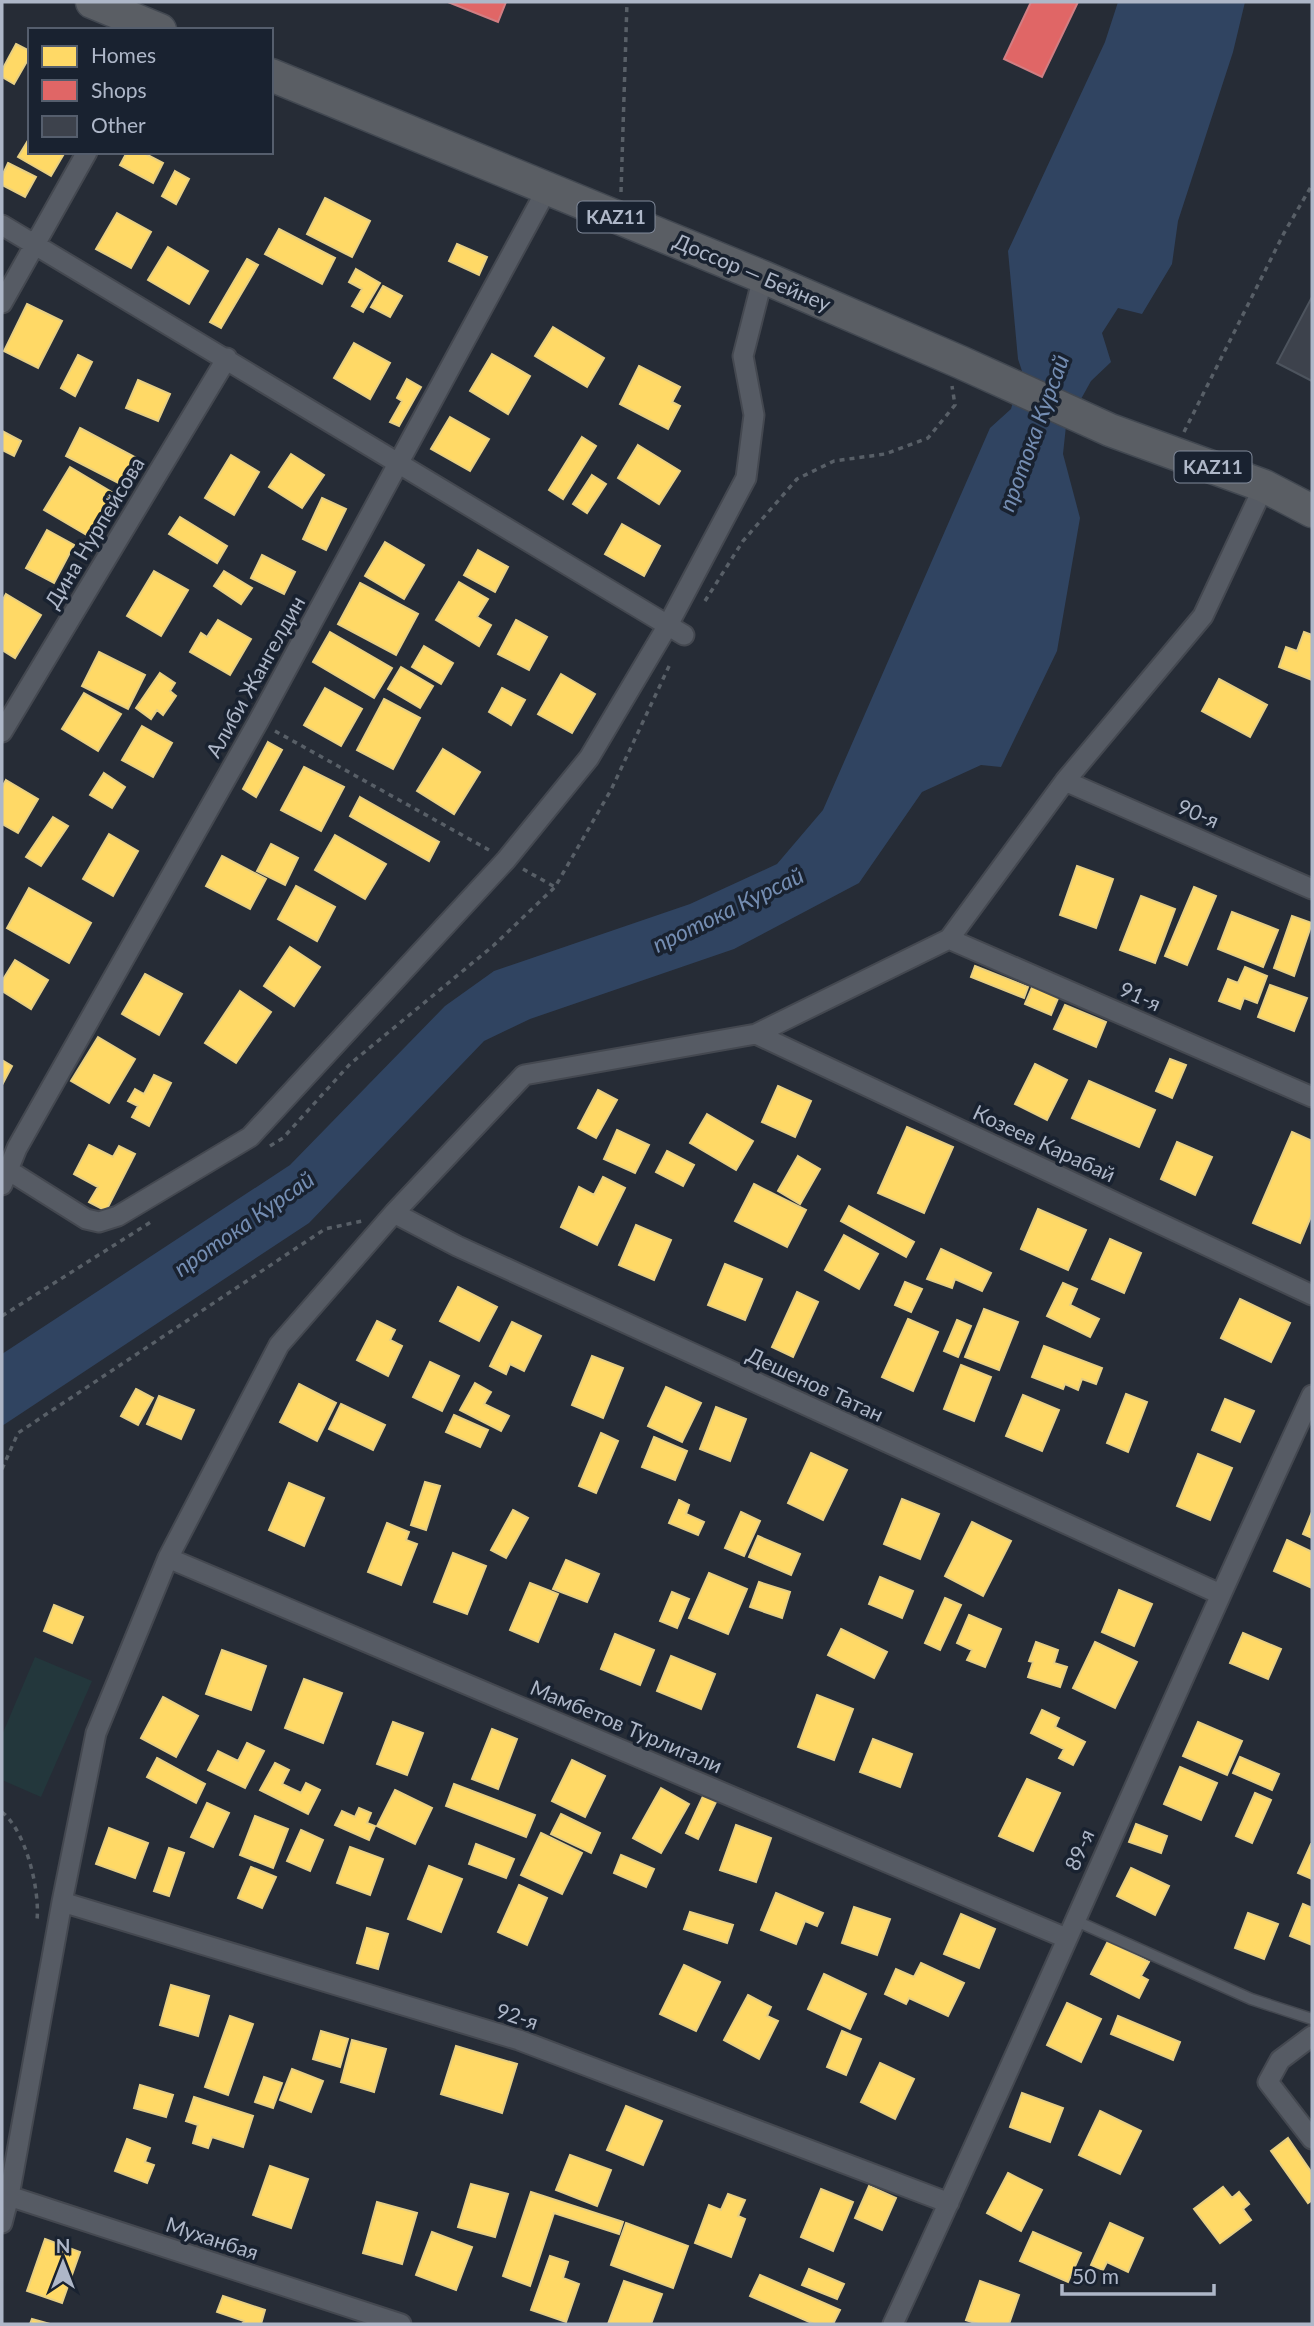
<svg xmlns="http://www.w3.org/2000/svg" width="1314" height="2326" viewBox="0 0 1314 2326" font-family="Lato,sans-serif">
<style>
.green{fill:#23373c}
.water{fill:#304461}
.homes{fill:#ffd966;stroke:#e7cf83;stroke-width:2}
.shops{fill:#e06666;stroke:#d17e83;stroke-width:2}
.building{fill:#3d424c;stroke:#4d545e;stroke-width:2}
.lines{fill:none;stroke-linecap:round;stroke-linejoin:round}
.service-casing{stroke:#444850;stroke-width:13}
.minor-casing{stroke:#444850;stroke-width:23}
.trunk-casing{stroke:#424851;stroke-width:35}
.path{stroke:#585f67;stroke-width:3.5;stroke-dasharray:5 5;stroke-linecap:butt}
.service{stroke:#565b64;stroke-width:10}
.minor{stroke:#565b64;stroke-width:19}
.trunk{stroke:#5a5e64;stroke-width:32}
.labels{text-anchor:middle;stroke-width:7;stroke-linejoin:round;paint-order:stroke}
.shield{fill:#192230;stroke:#818a9a;stroke-width:2}
.shield-label{font-size:19px;font-weight:bold;fill:#aeb7c8}
.street-label{font-size:21px;fill:#aeb7c8;stroke:#192230}
.water-label{font-size:23px;font-style:italic;fill:#748db2;stroke:#192230}
</style>
<rect width="100%" height="100%" fill="#262c36"/>
<!-- green -->
<path class="green" d="M35,1657L92,1681L41,1797L2,1780V1735Z"/>
<!-- water -->
<path class="water" d="M1118,2H1245L1233,52L1178,221L1172,264L1142,314L1118,308L1102,333L1111,362L1091,381L1066,426L1063,454L1080,518L1057,651L1001,767L981,765L922,792L859,883L734,949L530,1019L484,1041L309,1223L2,1426V1354L290,1165L445,1006L494,971L690,904L777,864L823,810L990,428L1011,409L1022,371L1018,359L1008,251L1105,42Z"/>
<!-- homes -->
<path class="homes" d="M16,44L30,51V56L14,84L2,77V70Z
M30,137V152H65L51,176L18,157Z
M127,152H142L163,163L153,183L120,165Z
M8,163L36,177L25,197L2,185V176Z
M175,171L189,179L176,204L162,196Z
M325,198L370,221L352,257L307,234Z
M117,213L151,232L131,268L96,249Z
M279,229L335,258L322,284L265,254Z
M457,244L487,257L479,275L449,261Z
M168,247L208,271L189,304L148,280Z
M247,259L258,265L221,328L210,322Z
M356,269L380,283L363,312L352,306L362,289L349,282Z
M383,286L402,296L390,317L371,307Z
M27,304L62,321L38,368L4,351Z
M553,327L604,358L587,387L535,356Z
M354,343L390,363L370,399L334,378Z
M492,354L530,376L508,414L470,391Z
M78,355L92,362L75,396L61,388Z
M639,366L680,387L672,402L680,406L668,429L620,404Z
M407,379L421,387L399,426L390,422L402,401L397,398Z
M138,380L170,394L158,421L126,408Z
M450,417L489,439L470,471L431,449Z
M80,428L142,461L128,488L66,456Z
M2,431L21,441L14,456L2,450Z
M582,437L596,446L563,499L549,490Z
M638,445L680,471L659,504L618,478Z
M291,454L324,475L302,508L269,487Z
M231,455L259,472L234,515L205,498Z
M70,467L115,494L90,537L44,510Z
M592,475L606,484L587,513L573,504Z
M322,498L346,509L326,550L303,539Z
M180,517L227,546L217,563L169,534Z
M622,524L660,546L644,576L605,554Z
M47,530L74,545L54,583L26,568Z
M385,542L424,565L404,599L365,576Z
M478,550L508,567L495,592L464,575Z
M262,555L295,572L284,594L251,578Z
M154,571L188,590L161,636L127,616Z
M224,571L252,588L241,604L214,586Z
M459,582L488,599L477,617L491,625L479,646L436,620Z
M360,583L418,614L396,655L338,624Z
M6,594L41,615L15,658L2,650V601Z
M218,620L251,639L230,675L190,652L201,633L207,637Z
M516,620L547,637L529,670L498,654Z
M330,632L392,668L374,698L313,662Z
M1304,632L1312,635V680L1279,667L1286,647L1297,651Z
M424,646L453,663L441,684L412,667Z
M99,652L145,675L128,709L82,686Z
M401,667L433,686L420,708L388,689Z
M160,673L175,683L170,691L176,696L163,715L157,710L151,719L136,708Z
M561,674L595,694L572,733L538,714Z
M1219,679L1267,705L1250,737L1202,711Z
M325,688L362,709L341,746L304,725Z
M502,688L525,700L511,725L489,712Z
M84,693L121,714L98,751L62,729Z
M384,699L420,718L393,769L357,750Z
M142,726L172,743L153,777L122,760Z
M268,742L282,750L256,797L243,789Z
M443,749L480,772L454,814L417,791Z
M304,767L344,787L321,831L281,810Z
M104,773L125,787L112,808L90,795Z
M6,780L38,799L18,833L2,824V787Z
M360,797L439,842L429,861L350,816Z
M53,817L68,826L41,866L26,857Z
M109,834L138,851L113,896L83,879Z
M335,835L386,864L365,899L315,870Z
M271,844L298,858L285,885L257,871Z
M222,856L266,879L250,909L206,886Z
M1077,866L1113,879L1096,928L1060,915Z
M296,886L335,907L317,941L278,919Z
M1194,887L1216,896L1187,965L1165,956Z
M29,888L91,923L69,963L7,928Z
M1141,896L1175,909L1155,963L1120,950Z
M1232,912L1278,930L1263,967L1218,949Z
M1292,916L1312,923L1294,976L1274,968Z
M290,947L320,967L294,1006L264,986Z
M15,960L48,980L31,1009L2,991V981Z
M975,966L1028,987L1024,998L971,977Z
M1245,967L1267,976L1257,1003L1244,998L1240,1009L1219,1001L1228,979L1238,983Z
M145,974L182,994L159,1035L122,1014Z
M1033,985L1059,996L1051,1015L1025,1004Z
M1270,985L1307,998L1294,1031L1258,1017Z
M240,991L271,1012L236,1063L205,1043Z
M1065,1005L1106,1022L1096,1047L1054,1029Z
M98,1037L135,1059L109,1103L71,1081Z
M1170,1059L1186,1065L1172,1098L1156,1091Z
M2,1060L12,1066L2,1085Z
M1035,1064L1067,1080L1047,1120L1015,1104Z
M154,1075L171,1083L149,1126L132,1117L138,1106L128,1101L135,1089L144,1094Z
M1089,1081L1155,1110L1139,1147L1072,1118Z
M778,1086L811,1101L795,1137L762,1122Z
M598,1090L617,1100L596,1138L578,1128Z
M707,1114L753,1141L736,1170L690,1143Z
M907,1127L953,1147L924,1213L878,1193Z
M617,1130L649,1145L635,1173L604,1159Z
M1292,1132L1312,1141V1214L1300,1243L1253,1223Z
M1177,1142L1212,1157L1195,1195L1161,1179Z
M89,1145L113,1157L119,1146L135,1154L106,1211L89,1202L98,1187L74,1174Z
M667,1151L694,1165L683,1186L656,1172Z
M798,1156L820,1169L800,1204L778,1191Z
M603,1177L625,1188L597,1245L561,1227L579,1187L594,1195Z
M754,1184L806,1210L787,1247L735,1221Z
M849,1206L914,1242L906,1257L841,1221Z
M1038,1209L1086,1230L1068,1270L1021,1249Z
M636,1225L671,1240L654,1280L619,1265Z
M844,1235L878,1254L859,1289L825,1270Z
M1110,1239L1141,1253L1124,1293L1092,1279Z
M941,1249L991,1273L982,1291L955,1279L952,1288L927,1279Z
M725,1264L762,1279L745,1320L708,1305Z
M905,1282L922,1289L911,1312L895,1305Z
M1063,1283L1077,1289L1070,1305L1099,1319L1090,1337L1047,1316Z
M458,1287L497,1307L479,1341L440,1321Z
M797,1292L818,1302L793,1357L772,1347Z
M1240,1299L1290,1323L1271,1362L1221,1338Z
M984,1309L1018,1322L999,1370L965,1357Z
M908,1319L938,1332L913,1391L882,1377Z
M957,1320L971,1326L958,1357L944,1351Z
M377,1321L395,1330L390,1340L402,1346L388,1376L357,1360Z
M512,1322L541,1336L524,1371L510,1364L506,1374L490,1366Z
M1044,1346L1102,1368L1096,1384L1082,1379L1078,1390L1065,1384L1063,1389L1032,1377Z
M592,1356L623,1368L603,1418L572,1405Z
M430,1362L459,1376L442,1411L413,1397Z
M961,1365L991,1377L974,1421L944,1409Z
M475,1383L491,1392L484,1404L509,1416L501,1431L460,1410Z
M299,1384L336,1403L317,1441L280,1422Z
M666,1387L701,1403L682,1442L648,1426Z
M136,1389L153,1398L138,1425L121,1416Z
M1126,1394L1147,1402L1128,1452L1107,1443Z
M1023,1395L1059,1410L1042,1451L1006,1436Z
M159,1396L194,1410L181,1439L147,1424Z
M1225,1399L1254,1411L1240,1442L1212,1430Z
M341,1404L385,1425L373,1450L329,1429Z
M716,1407L746,1419L730,1461L700,1449Z
M454,1415L488,1430L480,1447L446,1432Z
M601,1433L618,1441L596,1493L579,1486Z
M654,1437L687,1451L675,1480L642,1467Z
M811,1453L847,1470L823,1520L788,1503Z
M1198,1454L1232,1468L1210,1520L1177,1506Z
M425,1482L440,1486L426,1530L411,1525Z
M289,1483L324,1498L304,1546L269,1530Z
M902,1499L939,1514L920,1559L884,1544Z
M679,1500L689,1505L686,1514L704,1522L698,1535L669,1523Z
M513,1510L528,1518L506,1558L491,1550Z
M741,1512L760,1521L744,1556L725,1548Z
M1312,1512V1538L1303,1534Z
M972,1522L1011,1541L983,1596L945,1576Z
M387,1523L409,1532L406,1540L417,1544L401,1585L368,1572Z
M758,1536L800,1554L791,1575L749,1557Z
M1287,1540L1312,1552V1588L1274,1571Z
M453,1553L486,1566L467,1614L434,1602Z
M566,1560L599,1574L587,1602L553,1589Z
M709,1573L747,1589L728,1634L689,1618Z
M880,1577L913,1591L902,1618L869,1604Z
M759,1582L790,1592L782,1618L750,1607Z
M530,1583L558,1594L538,1642L510,1630Z
M1119,1590L1152,1604L1134,1646L1102,1632Z
M672,1592L689,1599L677,1628L660,1621Z
M945,1598L961,1605L940,1650L925,1643Z
M54,1605L83,1617L72,1643L44,1631Z
M969,1615L1001,1629L985,1667L967,1660L972,1650L957,1643Z
M841,1629L887,1652L874,1678L828,1655Z
M1243,1633L1281,1649L1268,1679L1230,1663Z
M615,1634L654,1650L640,1685L601,1669Z
M1036,1642L1058,1650L1054,1663L1067,1667L1060,1687L1028,1677L1033,1662L1029,1661Z
M1095,1642L1137,1662L1115,1708L1073,1688Z
M222,1650L266,1666L251,1710L206,1694Z
M671,1656L715,1674L701,1709L657,1691Z
M304,1679L342,1693L323,1743L285,1728Z
M817,1695L853,1709L834,1760L798,1747Z
M163,1697L198,1716L176,1757L141,1738Z
M1042,1710L1059,1718L1055,1727L1085,1742L1073,1765L1059,1758L1064,1749L1031,1733Z
M393,1722L423,1733L407,1775L377,1764Z
M1198,1722L1242,1741L1227,1775L1183,1756Z
M492,1729L517,1739L498,1789L472,1779Z
M873,1739L912,1754L900,1787L860,1772Z
M247,1743L264,1751L245,1788L208,1770L218,1751L238,1761Z
M1240,1757L1279,1774L1272,1790L1233,1773Z
M157,1758L205,1784L196,1803L147,1777Z
M572,1760L605,1776L585,1817L552,1801Z
M275,1763L289,1770L282,1784L301,1793L306,1783L320,1790L308,1814L260,1790Z
M1180,1767L1217,1783L1201,1820L1164,1804Z
M1027,1779L1060,1793L1033,1851L999,1836Z
M454,1784L535,1815L526,1837L446,1806Z
M661,1788L689,1804L661,1853L633,1838Z
M395,1790L432,1808L415,1844L377,1826Z
M1255,1793L1271,1800L1252,1843L1236,1836Z
M704,1794L717,1800L698,1839L686,1833Z
M207,1803L229,1813L213,1847L191,1837Z
M359,1808L371,1813L367,1823L375,1826L369,1840L335,1825L342,1811L355,1817Z
M561,1814L600,1833L591,1853L551,1834Z
M255,1816L288,1829L273,1868L240,1855Z
M1136,1824L1167,1836L1161,1853L1129,1842Z
M736,1825L771,1838L756,1882L720,1870Z
M109,1828L148,1843L135,1878L96,1864Z
M301,1830L323,1840L310,1871L287,1861Z
M541,1833L582,1853L562,1894L521,1875Z
M476,1844L514,1859L506,1878L469,1864Z
M1311,1844H1312V1879L1298,1873Z
M350,1847L383,1859L370,1895L337,1883Z
M169,1848L184,1853L169,1896L154,1891Z
M621,1855L654,1869L646,1887L614,1873Z
M429,1866L462,1879L441,1932L408,1919Z
M251,1867L276,1877L262,1908L238,1898Z
M1131,1868L1169,1886L1155,1915L1117,1896Z
M519,1885L547,1898L527,1945L498,1932Z
M776,1893L823,1913L817,1926L805,1921L796,1944L761,1930Z
M1303,1904L1312,1908V1945L1290,1936Z
M854,1907L890,1919L877,1955L842,1943Z
M690,1912L733,1925L727,1943L684,1929Z
M1248,1913L1278,1924L1264,1959L1235,1948Z
M961,1914L995,1929L979,1968L944,1954Z
M367,1928L388,1934L378,1969L357,1963Z
M1108,1941L1149,1962L1141,1976L1148,1980L1139,1998L1091,1974Z
M921,1963L964,1983L948,2016L909,1998L906,2004L885,1994L896,1969L914,1977Z
M684,1965L720,1982L696,2031L660,2014Z
M824,1974L866,1994L850,2029L808,2009Z
M171,1985L209,1996L198,2036L160,2025Z
M748,1995L771,2007L767,2016L778,2021L759,2059L724,2040Z
M1067,2003L1101,2019L1081,2062L1047,2045Z
M230,2016L253,2024L228,2095L205,2087Z
M1118,2016L1180,2042L1173,2060L1111,2034Z
M321,2031L348,2039L340,2067L313,2059Z
M842,2031L861,2039L846,2075L827,2067Z
M352,2040L386,2049L374,2092L341,2082Z
M456,2046L517,2064L502,2113L441,2094Z
M880,2063L914,2079L895,2119L861,2102Z
M292,2069L323,2081L311,2112L280,2100Z
M264,2077L282,2083L273,2108L255,2102Z
M140,2085L173,2095L166,2117L134,2108Z
M1022,2093L1063,2108L1050,2142L1010,2127Z
M194,2097L253,2116L243,2147L212,2137L208,2148L193,2143L198,2125L186,2121Z
M626,2106L662,2121L643,2165L607,2150Z
M1100,2111L1141,2131L1120,2174L1079,2155Z
M1288,2138L1312,2173V2200L1308,2203L1271,2151Z
M127,2139L150,2148L145,2162L154,2165L147,2183L115,2171Z
M570,2155L611,2170L597,2206L556,2190Z
M270,2166L308,2179L291,2228L253,2215Z
M1008,2173L1042,2190L1021,2231L987,2213Z
M471,2184L508,2194L495,2237L458,2227Z
M869,2186L896,2198L882,2230L855,2218Z
M1223,2187L1232,2198L1239,2192L1249,2204L1243,2209L1251,2220L1220,2243L1194,2209Z
M821,2189L853,2202L833,2251L801,2237Z
M531,2192L623,2222L619,2234L554,2213L530,2286L503,2276Z
M728,2194L745,2200L738,2216L745,2219L731,2257L695,2243L709,2205L721,2210Z
M377,2202L417,2213L402,2264L363,2253Z
M626,2223L688,2246L673,2288L611,2265Z
M1110,2223L1143,2238L1128,2272L1107,2262L1103,2270L1091,2265Z
M432,2232L472,2247L456,2290L416,2275Z
M1033,2232L1081,2253L1068,2282L1020,2261Z
M45,2239L80,2252L62,2303L27,2291Z
M550,2256L568,2262L563,2278L579,2284L566,2322L531,2310Z
M809,2269L844,2284L837,2299L802,2285Z
M760,2275L840,2310L833,2324H814L750,2296Z
M624,2281L662,2294L651,2324H608Z
M980,2281L1019,2295L1009,2324H978L966,2320Z
M223,2296L265,2310L261,2324H242L244,2321L217,2312Z
M32,2319L50,2324H30Z"/>
<!-- shops -->
<path class="shops" d="M448,2H506L498,22Z
M1031,2H1078L1042,77L1004,59Z"/>
<!-- building -->
<path class="building" d="M1312,297V381L1277,363Z"/>
<g class="lines">
<defs>
<path id="service" d="M1074,1920L1251,1999L1312,2019"/>
<path id="minor" d="M2,225L684,635
M2,303L87,152
M2,732L227,358
M1065,781L1312,889
M949,939L1312,1097
M756,1034L1312,1295
M8,1170L86,1219L99,1222L118,1216L250,1137L506,860L589,758L668,625L746,478L754,415L743,356L763,277
M2,1185L17,1148L258,722L547,189
M394,1213L457,1246L1220,1594
M168,1558L1066,1938
M62,1902L519,2040L949,2203
M1312,2036L1280,2060L1268,2082L1312,2139
M9,2196L401,2324
M2,2223L9,2196L62,1902L96,1733L168,1558L279,1345L394,1213L524,1075L756,1034L949,939L1065,781L1203,616L1264,486
M893,2324C1036,2016 1169,1703 1312,1395"/>
<path id="trunk" d="M92,2L160,30
M271,75L763,277L960,362L1110,430L1264,486L1312,511"/>
</defs>
<!-- service casing -->
<use href="#service" class="service-casing"/>
<!-- minor casing -->
<use href="#minor" class="minor-casing"/>
<!-- trunk casing -->
<use href="#trunk" class="trunk-casing"/>
<!-- path -->
<path class="path" d="M621,192L627,2
M1184,432L1284,233L1312,185
M705,601L743,541L797,479L834,461L885,454L928,438L955,405L952,386
M275,731L489,850
M523,869L555,887
M270,1146L283,1138L350,1064L493,946L555,887L611,790L671,662
M2,1316L154,1220
M2,1469L18,1433L325,1229L362,1221
M2,1812C26,1831 40,1890 37,1920"/>
<!-- service -->
<use href="#service" class="service"/>
<!-- minor -->
<use href="#minor" class="minor"/>
<!-- trunk -->
<use href="#trunk" class="trunk"/>
</g>
<g class="labels">
<!-- shield labels -->
<g class="shield">
<rect x="577.5" y="201.5" width="77" height="31" rx="5"/>
<rect x="1174.5" y="451.5" width="77" height="31" rx="5"/>
</g>
<g class="shield-label">
<text x="616" y="224">KAZ11</text>
<text x="1213" y="474">KAZ11</text>
</g>
<!-- street labels -->
<g class="street-label">
<text transform="translate(752 273) rotate(23)" y="7">Доссор — Бейнеу</text>
<text transform="translate(95 533) rotate(-59)" y="7">Дина Нурпейсова</text>
<text transform="translate(256 677) rotate(-61)" y="7">Алиби Жангелдин</text>
<text transform="translate(1198 814) rotate(23)" y="7">90-я</text>
<text transform="translate(1140 997) rotate(24)" y="7">91-я</text>
<text transform="translate(1044 1144) rotate(25)" y="7">Козеев Карабай</text>
<text transform="translate(815 1385) rotate(25)" y="7">Дешенов Татан</text>
<text transform="translate(626 1727) rotate(23)" y="7">Мамбетов Турлигали</text>
<text transform="translate(1080 1850) rotate(-66)" y="7">89-я</text>
<text transform="translate(517 2017) rotate(18)" y="7">92-я</text>
<text transform="translate(212 2239) rotate(18)" y="7">Муханбая</text>
</g>
<!-- water labels -->
<g class="water-label">
<text transform="translate(1034 433) rotate(-70)" y="8">протока Курсай</text>
<text transform="translate(728 910) rotate(-26)" y="8">протока Курсай</text>
<text transform="translate(244 1224) rotate(-35)" y="8">протока Курсай</text>
</g>
</g>
<!-- border -->
<rect width="1314" height="2326" fill="none" stroke="#aeb7c8" stroke-width="7"/>
<!-- legend -->
<rect x="28" y="28" width="245" height="126" fill="#192230" stroke="#555e6d" stroke-width="2"/>
<rect x="42" y="46" width="35" height="21" fill="#ffd966" stroke="#555e6d" stroke-width="2"/>
<text x="91" y="63" font-size="21" fill="#aeb7c8">Homes</text>
<rect x="42" y="80" width="35" height="21" fill="#e06666" stroke="#555e6d" stroke-width="2"/>
<text x="91" y="98" font-size="21" fill="#aeb7c8">Shops</text>
<rect x="42" y="116" width="35" height="21" fill="#3d424c" stroke="#555e6d" stroke-width="2"/>
<text x="91" y="133" font-size="21" fill="#aeb7c8">Other</text>
<!-- north arrow -->
<g transform="translate(63 2263)" stroke="#192230" stroke-width="5" paint-order="stroke">
<path d="M0-5L12 26L0 18L-12 26Z" fill="#aeb7c8"/>
<text y="-10" font-size="19" font-weight="bold" text-anchor="middle" fill="#aeb7c8">N</text>
</g>
<!-- scale -->
<path d="M1062 2284v10h152v-10" fill="none" stroke="#aeb7c8" stroke-width="3.5"/>
<text x="1072" y="2284" font-size="21" fill="#aeb7c8" stroke="#192230" stroke-width="5" paint-order="stroke">50 m</text>
</svg>
